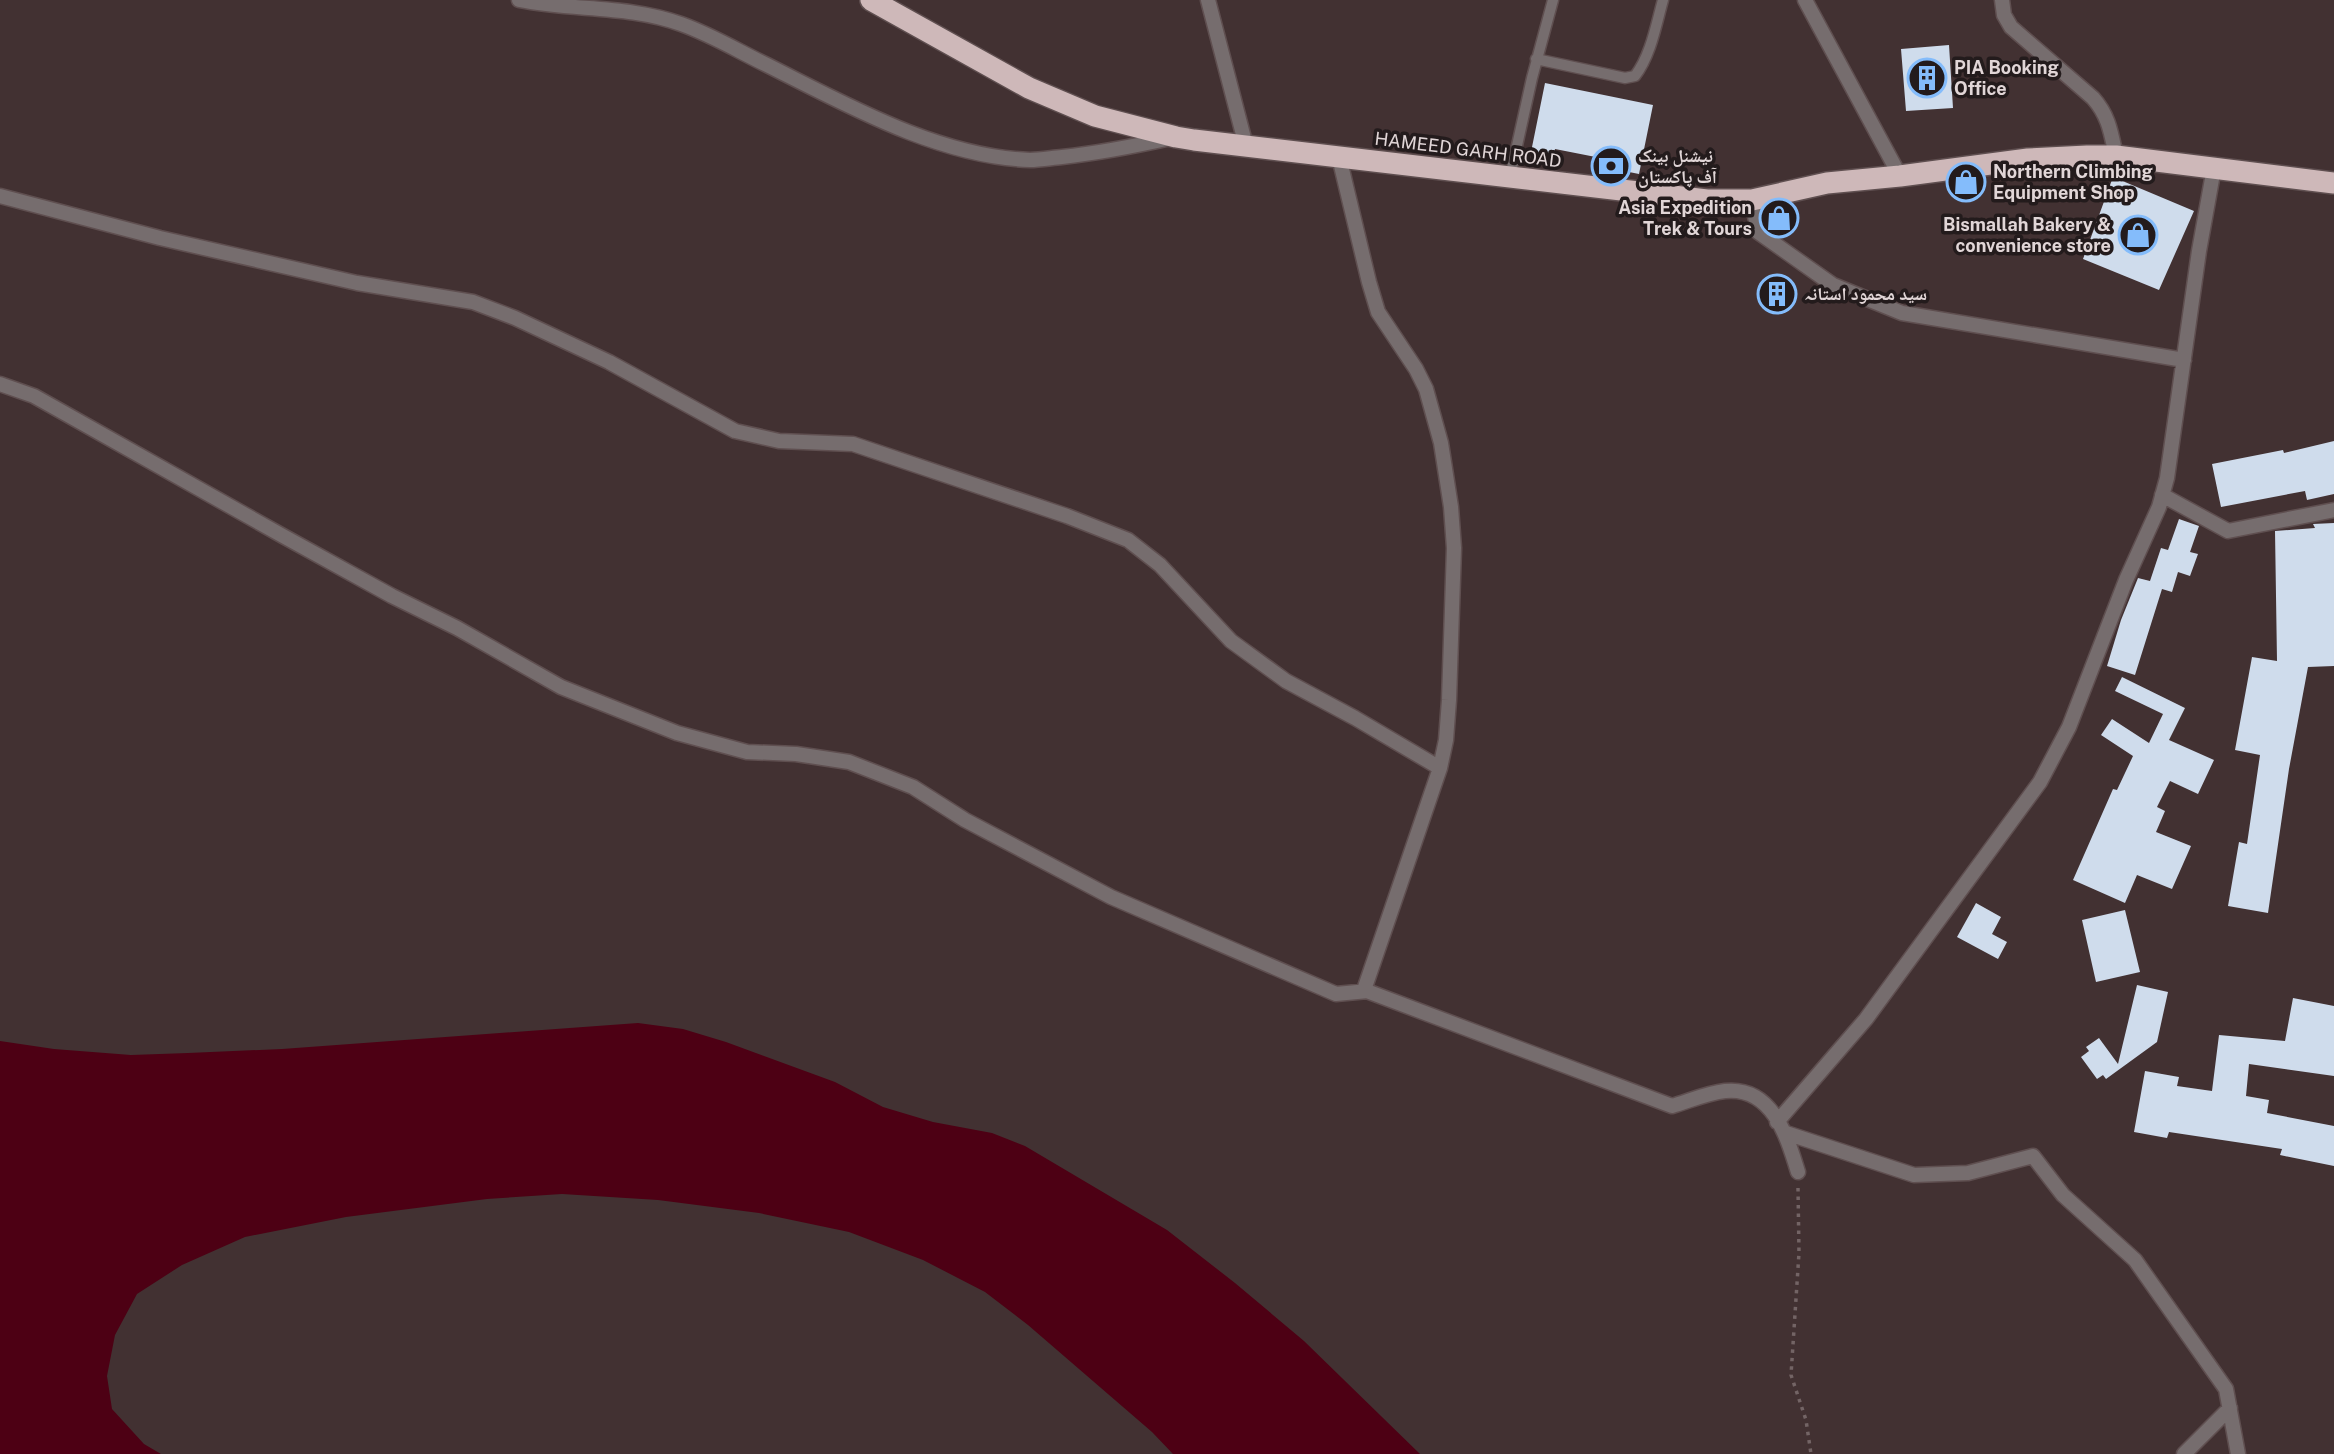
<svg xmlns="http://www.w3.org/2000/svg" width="2334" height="1454" viewBox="0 0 2334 1454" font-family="'Public Sans','Noto Naskh Arabic',sans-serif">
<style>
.water{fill:#4d0014}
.building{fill:#cfdcec}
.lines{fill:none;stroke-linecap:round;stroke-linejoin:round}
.lane-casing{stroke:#5f4f50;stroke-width:13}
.street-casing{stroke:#5f4f50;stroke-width:17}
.highway-casing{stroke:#5f4f50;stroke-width:24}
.path{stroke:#736465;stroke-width:3.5;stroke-dasharray:3.5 5;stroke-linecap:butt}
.lane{stroke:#766d6e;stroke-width:10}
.street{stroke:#766d6e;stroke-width:14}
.highway{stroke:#ceb8b9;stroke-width:21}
.labels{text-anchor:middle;stroke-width:7;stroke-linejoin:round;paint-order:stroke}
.poi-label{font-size:18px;font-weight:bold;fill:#e1d6d7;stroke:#231b1c;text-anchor:start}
.street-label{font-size:18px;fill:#e1d6d7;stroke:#231b1c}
</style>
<rect width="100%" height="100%" fill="#423132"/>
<!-- water -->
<path class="water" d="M638,1023L683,1029L726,1042L835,1082L883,1107L933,1122L992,1133L1025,1146L1167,1230L1235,1283L1304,1341L1420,1454H1173L1152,1432L1028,1325L985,1292L923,1260L849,1232L759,1213L658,1200L562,1194L487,1199L346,1217L245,1237L182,1265L137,1294L115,1335L107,1376L112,1409L144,1444L161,1454H0V1041L54,1049L131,1055L188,1053L282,1049Z"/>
<!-- building -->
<path class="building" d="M1949,45L1953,108L1906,111L1901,49Z
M1545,83L1653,105L1639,174L1619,170L1621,162L1555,149L1553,157L1531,152Z
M2113,177L2194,211L2159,290L2083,259Z
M1790,280L1792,305L1764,307L1762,282Z
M2334,441V494L2307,500L2305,491L2221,507L2212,464L2283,450L2284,453Z
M2179,519L2199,526L2190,552L2198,554L2190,576L2178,572L2172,592L2162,589L2135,675L2107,666L2121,620L2138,578L2150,581L2161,548L2168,550Z
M2334,523V666L2308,667L2289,769L2268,913L2228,906L2239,842L2247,844L2260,755L2235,750L2252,657L2277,661L2275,531L2315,528L2313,524Z
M2122,677L2185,708L2169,740L2214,760L2198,794L2170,781L2157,807L2165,811L2156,832L2191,846L2172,889L2137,875L2125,903L2073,880L2113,789L2117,790L2133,756L2101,735L2112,719L2149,743L2163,714L2115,691Z
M1976,903L2001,917L1992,934L2007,942L1998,959L1957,937Z
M2125,910L2140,972L2096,982L2082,920Z
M2137,985L2168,992L2157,1042L2106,1079L2103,1075L2097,1079L2081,1057L2089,1051L2086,1047L2099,1038L2118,1064Z
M2293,998L2334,1006V1076L2249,1064L2246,1096L2269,1100L2267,1113L2334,1126V1166L2280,1155L2282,1149L2169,1132L2167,1138L2134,1132L2145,1071L2179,1077L2177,1086L2212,1091L2219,1035L2285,1041Z"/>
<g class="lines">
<defs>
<path id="lane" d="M1536,59L1625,78L1635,76C1651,55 1656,25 1663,0
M1510,177L1532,78L1553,0"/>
<path id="street" d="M519,0C573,11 629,5 681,24C712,35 738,51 767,65C847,105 939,157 1030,160C1040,160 1051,158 1062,157C1099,153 1135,146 1171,138
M1208,0L1246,146
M1805,0L1900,176
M2002,0L2004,15L2011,27L2093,98C2109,116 2111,133 2116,156
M1339,157L1369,282L1378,312L1416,369L1426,389L1441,443L1451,507L1454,548L1449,700L1446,740L1440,768L1364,990L1672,1106C1689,1101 1707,1093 1725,1091C1772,1086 1787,1136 1798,1172
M0,196L160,238L357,283L473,302L515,318L609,362L735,431L779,441L853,444L1067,516L1128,540L1160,565L1231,641L1286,681L1355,718L1440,768
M1752,200L1758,232L1833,285L1902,313L2184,360
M0,384L34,396L283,536L392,596L457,628L561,687L677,733L747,752L796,754L849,762L913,787L965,820L1111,897L1336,994L1368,991
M2162,495L2228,531L2334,510
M1777,1122L1866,1019L2040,782L2069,727L2126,580L2159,507L2167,478L2199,251L2214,168
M1786,1133L1914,1175L1968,1173L2033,1156L2063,1195L2135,1260L2226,1389L2238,1454
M2184,1454L2230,1408"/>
<path id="highway" d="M871,0L1029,88L1095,116L1176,137L1194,140L1707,200H1752L1827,183L1900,176L2028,159L2087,156H2116L2334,183"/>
</defs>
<!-- lane casing -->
<use href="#lane" class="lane-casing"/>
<!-- street casing -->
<use href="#street" class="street-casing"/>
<!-- highway casing -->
<use href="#highway" class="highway-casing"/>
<!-- path -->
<path class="path" d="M1798,1188L1799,1253L1791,1375L1806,1420L1811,1454"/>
<!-- lane -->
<use href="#lane" class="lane"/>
<!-- street -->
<use href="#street" class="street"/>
<!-- highway -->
<use href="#highway" class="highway"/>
</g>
<!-- icons -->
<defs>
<symbol id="building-ring" viewBox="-11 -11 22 22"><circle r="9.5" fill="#231b1c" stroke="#84bcfb" stroke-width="1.5"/><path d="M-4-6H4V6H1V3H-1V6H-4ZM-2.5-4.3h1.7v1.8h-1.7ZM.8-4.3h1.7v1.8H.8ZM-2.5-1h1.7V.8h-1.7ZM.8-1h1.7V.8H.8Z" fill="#84bcfb"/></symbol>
<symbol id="bank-ring" viewBox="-11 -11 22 22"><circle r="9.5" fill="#231b1c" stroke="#84bcfb" stroke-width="1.5"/><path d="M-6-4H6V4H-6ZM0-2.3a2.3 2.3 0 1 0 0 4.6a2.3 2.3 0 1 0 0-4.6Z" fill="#84bcfb"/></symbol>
<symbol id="shop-ring" viewBox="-11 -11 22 22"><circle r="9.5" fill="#231b1c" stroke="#84bcfb" stroke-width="1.5"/><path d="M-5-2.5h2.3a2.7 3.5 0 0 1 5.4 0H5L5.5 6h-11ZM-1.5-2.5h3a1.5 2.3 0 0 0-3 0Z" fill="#84bcfb"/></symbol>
</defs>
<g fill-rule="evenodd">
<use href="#building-ring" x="1905" y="56" width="44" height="44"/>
<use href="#bank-ring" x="1589" y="144" width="44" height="44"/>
<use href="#shop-ring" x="1944" y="160" width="44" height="44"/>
<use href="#shop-ring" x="1757" y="196" width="44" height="44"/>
<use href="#shop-ring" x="2116" y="213" width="44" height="44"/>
<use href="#building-ring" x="1755" y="272" width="44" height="44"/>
</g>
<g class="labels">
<!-- poi labels -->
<g class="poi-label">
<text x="1954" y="74">PIA Booking<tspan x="1954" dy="21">Office</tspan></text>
<text x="1638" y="162">نیشنل بینک<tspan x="1638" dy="21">آف پاکستان</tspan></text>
<text x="1993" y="178">Northern Climbing<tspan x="1993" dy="21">Equipment Shop</tspan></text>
<text x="1752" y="214" text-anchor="end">Asia Expedition<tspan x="1752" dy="21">Trek &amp; Tours</tspan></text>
<text x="2111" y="231" text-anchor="end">Bismallah Bakery &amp;<tspan x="2111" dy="21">convenience store</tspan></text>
<text x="1804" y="300">سید محمود استانہ</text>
</g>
<!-- street labels -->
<g class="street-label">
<text transform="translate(1468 150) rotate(7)" y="6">HAMEED GARH ROAD</text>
</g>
</g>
</svg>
